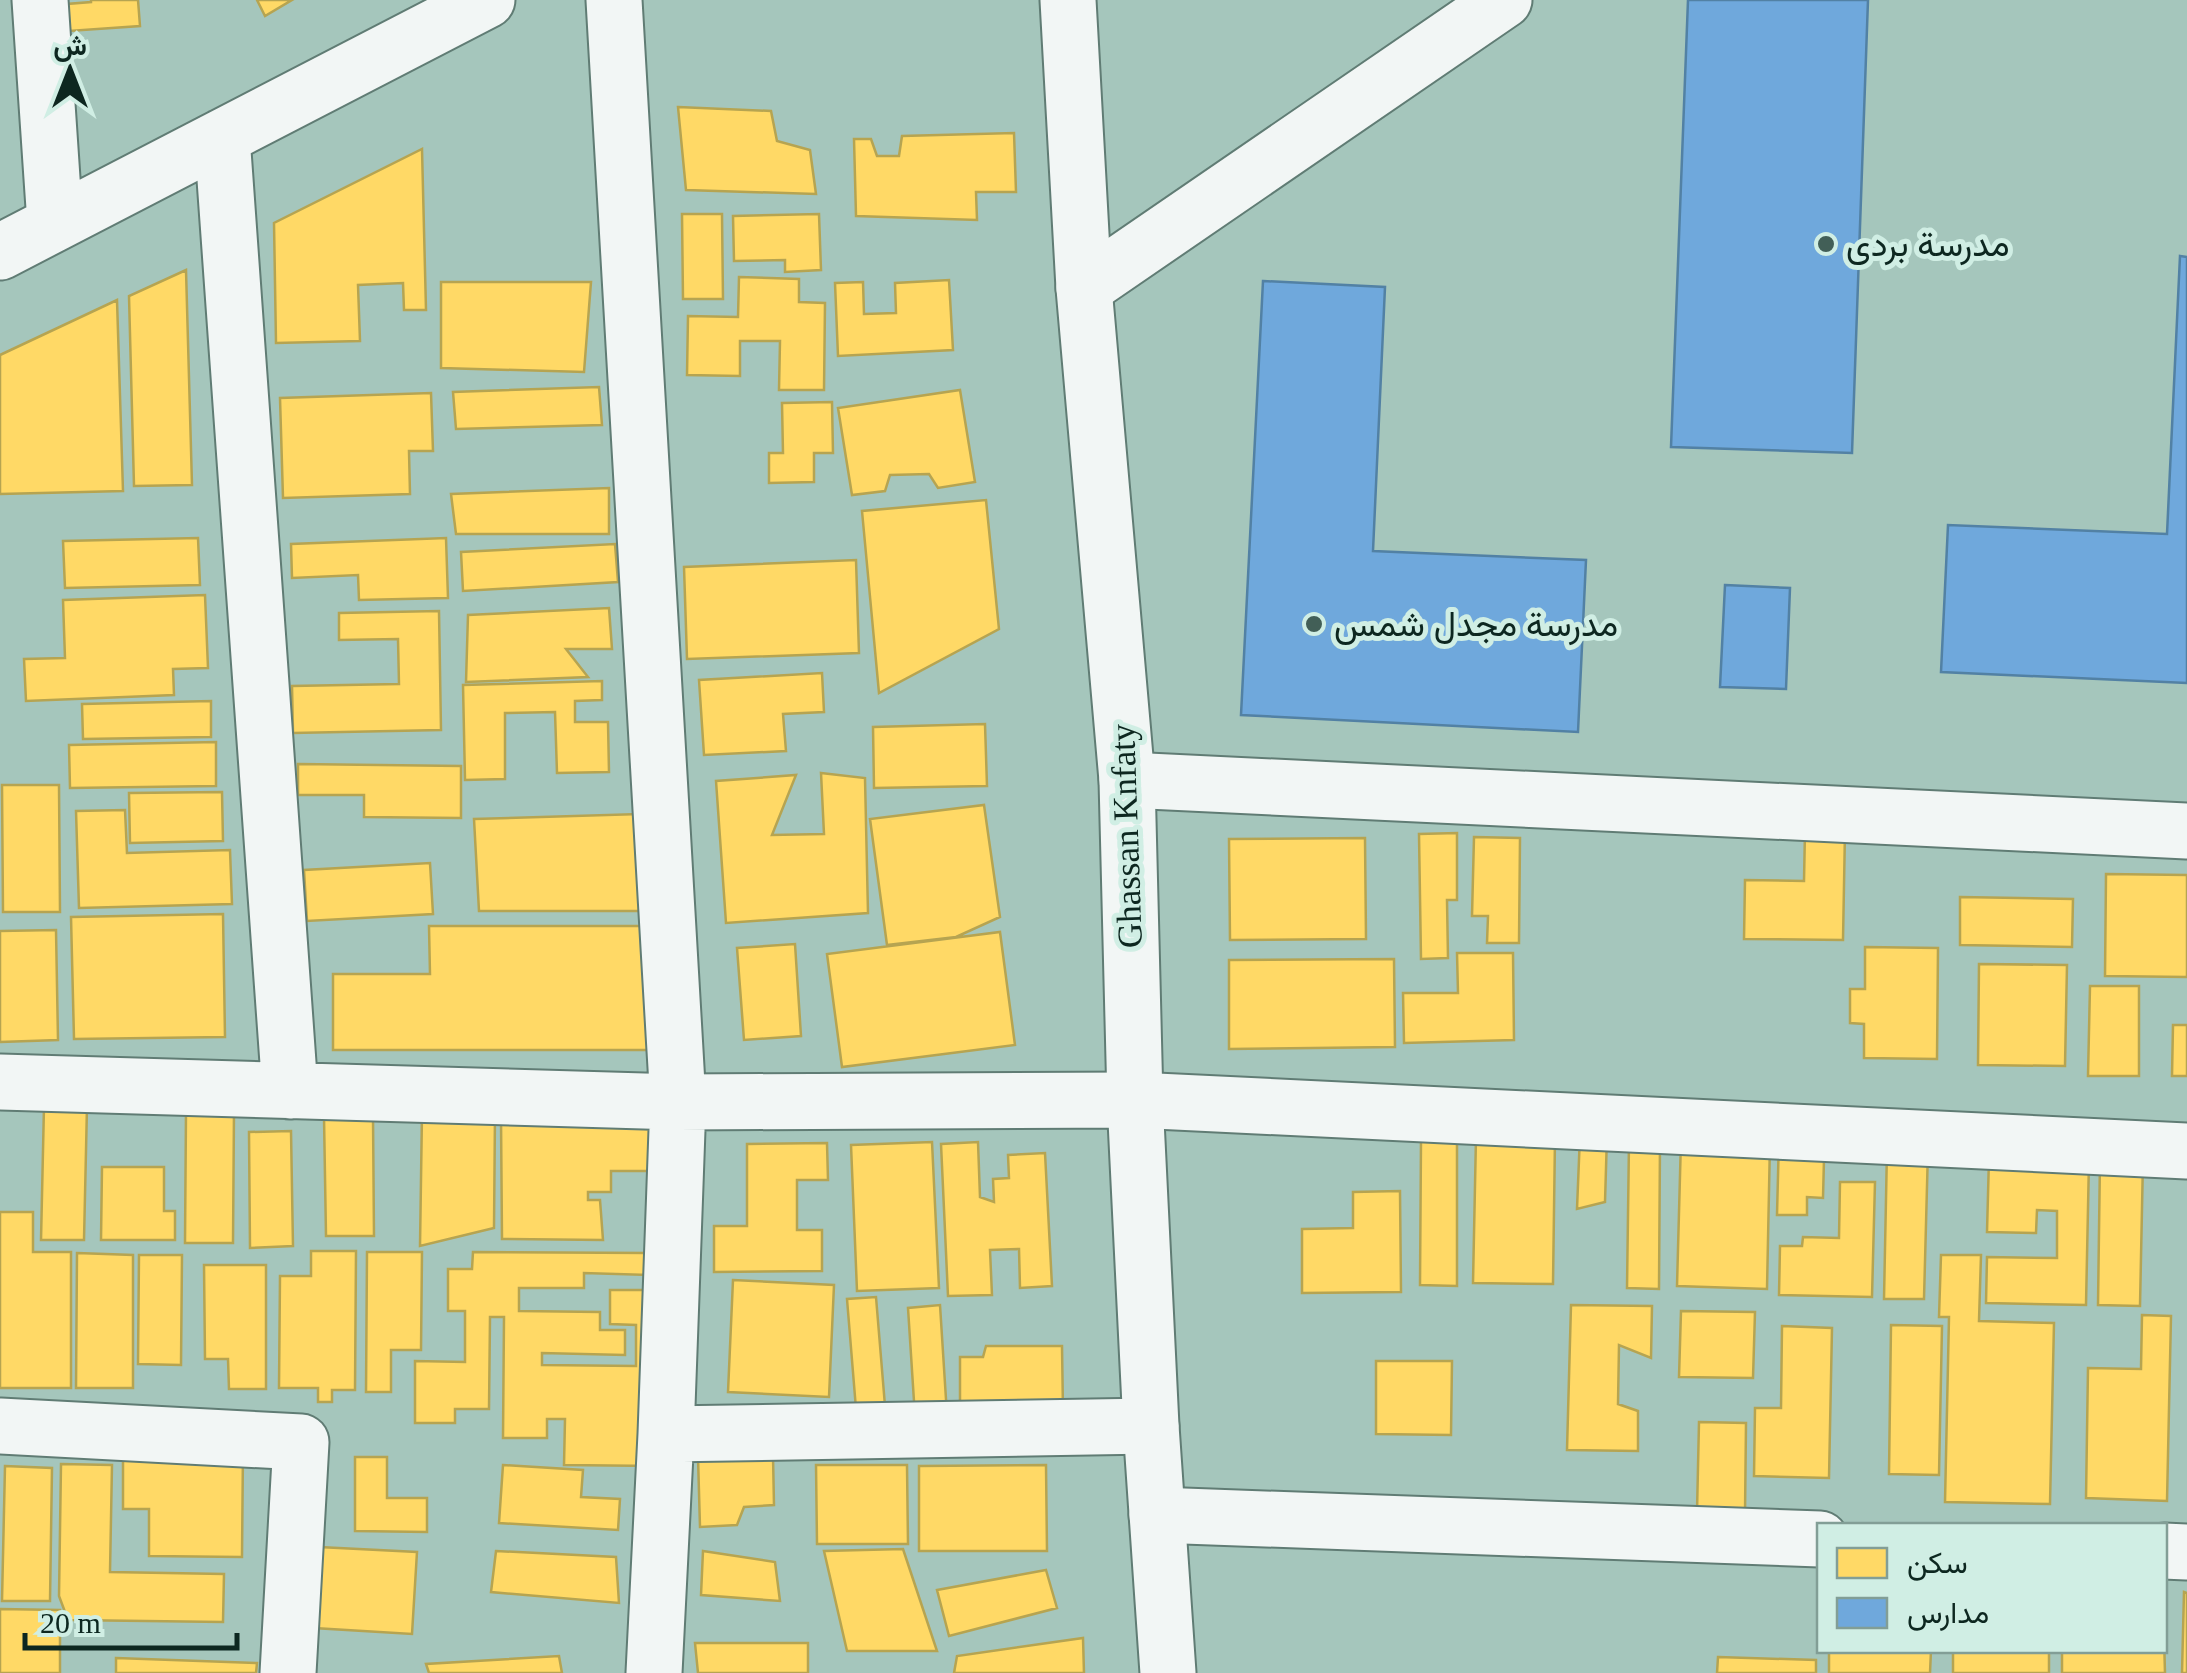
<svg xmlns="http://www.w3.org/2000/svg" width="2187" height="1673" viewBox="0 0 2187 1673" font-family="'Times New Roman',Vazirmatn,serif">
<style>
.homes{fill:#ffd966;stroke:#b6a451;stroke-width:2.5}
.schools{fill:#6fa8dc;stroke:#5281a4;stroke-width:2.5}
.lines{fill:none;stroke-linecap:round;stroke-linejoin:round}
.street-casing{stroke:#607c74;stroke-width:59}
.secondary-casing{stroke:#607c74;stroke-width:59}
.street{stroke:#f2f6f5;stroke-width:55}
.secondary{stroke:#f2f6f5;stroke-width:55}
.poi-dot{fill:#425f57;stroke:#d0eee4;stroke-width:4}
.labels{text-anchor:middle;stroke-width:10;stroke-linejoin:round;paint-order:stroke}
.poi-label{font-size:35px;fill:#0d2720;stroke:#d0eee4;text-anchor:start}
.street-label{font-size:35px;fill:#0d2720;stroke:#d0eee4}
</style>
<rect width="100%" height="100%" fill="#a5c6bc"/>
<!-- homes -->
<path class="homes" d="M91,0H138L140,26L69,31L67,4L91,2Z
M257,0H292L265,16Z
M678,107L771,111L777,141L810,150L816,194L686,190Z
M1014,133L1016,192H976L977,220L856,216L854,139H871L877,156H899L902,136Z
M422,149L426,310H404L403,283L358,285L360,341L276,343L274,223Z
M682,214H722L723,299H683Z
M819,214L821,270L785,272V260L734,261L733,216Z
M186,270L192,485L134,486L129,296Z
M739,277L799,279V302L825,303L824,390H779L780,341H740V376L687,375L688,316L738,317Z
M949,280L953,350L838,356L835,283L863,282L864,314L896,313L895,283Z
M441,282H591L584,372L441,368Z
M117,300L123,491L0,494V355Z
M599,387L602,425L456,429L453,392Z
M960,390L975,482L938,488L929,474L890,475L885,491L852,495L838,408Z
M431,393L433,451H409L410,494L283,498L280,398Z
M832,402L833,453H814V482L769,483V453H783L782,403Z
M609,488V534H456L451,494Z
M986,500L999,629L879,693L862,511Z
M198,538L200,585L65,588L63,541Z
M446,538L448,598L359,600L358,575L292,578L291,544Z
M615,544L618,582L463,591L461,552Z
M856,560L859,653L687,659L684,567Z
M205,595L208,668L173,669L174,695L26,701L24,659L65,658L63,600Z
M609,608L612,649H566L588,677L466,682L468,615Z
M439,611L441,730L293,733L292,686L399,684L398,639L339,640V613Z
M822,673L824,712L783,714L786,751L704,755L699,680Z
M602,681V700L575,701V722H608L609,772L557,773L555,712L505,713V779L465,780L463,685Z
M211,701V737L83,739L82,704Z
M985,724L987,786L874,788L873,727Z
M216,742V786L70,788L69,745Z
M298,764L461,766V818L364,817V795H298Z
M821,773L865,778L868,913L726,923L716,781L796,775L772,835L824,834Z
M2,785H59L60,912H3Z
M222,792L223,841L130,843L129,793Z
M984,805L1000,917L956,937L887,945L870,819Z
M125,810L127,853L230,850L232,904L79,908L76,811Z
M640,814L643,911H479L474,819Z
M1805,831H1845L1843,940L1744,939L1745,880L1804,881Z
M1457,833V900H1447L1448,958L1421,959L1419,834Z
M1474,837L1520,838L1519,943H1487L1488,916H1472Z
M1365,838L1366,939L1230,940L1229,839Z
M430,863L433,914L307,921L304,870Z
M2106,874L2187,875V977L2105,976Z
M1960,897L2073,899L2072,947L1960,945Z
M223,914L225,1037L74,1039L71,917Z
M429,926H654V1050H333V974H430Z
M56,930L58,1040L0,1042V931Z
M1000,932L1015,1045L842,1067L827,954Z
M795,944L801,1036L744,1040L737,948Z
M1865,947L1938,948L1937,1059L1864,1058V1024L1850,1023V989H1865Z
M1457,953H1513L1514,1040L1404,1043L1403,993H1458Z
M1394,959L1395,1047L1229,1049V960Z
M1979,964L2067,965L2065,1066L1978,1065Z
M2090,986H2139V1076H2088Z
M2173,1025H2187V1076H2172Z
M44,1106H87L84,1240H41Z
M186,1111H234L233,1243H185Z
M422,1113H495L494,1228L420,1246Z
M373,1116L374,1236H326L324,1117Z
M650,1117V1171H611V1192H588V1200H600L603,1240L502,1239L501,1118Z
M291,1131L293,1246L250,1248L249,1132Z
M1580,1135H1607L1605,1202L1577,1209Z
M1476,1137L1555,1138L1553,1284L1473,1283Z
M1779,1137L1824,1159L1823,1198L1807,1197V1215H1777Z
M1421,1139H1457V1286L1420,1285Z
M1681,1139L1770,1142L1767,1289L1677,1286Z
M932,1142L939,1288L857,1291L851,1145Z
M978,1142L980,1197L994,1202L993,1179L1009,1178L1008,1155L1045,1153L1052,1286L1020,1288L1019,1249L990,1250L992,1295L948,1296L941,1144Z
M1629,1142H1660L1659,1289L1627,1288Z
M827,1143L828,1180H797V1230H822V1271L714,1272V1226H747V1144Z
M1887,1149H1928L1924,1299H1884Z
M1989,1158L2089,1160L2086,1305L1986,1303L1987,1257L2057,1258V1211L2037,1210L2036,1233L1987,1232Z
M2100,1159L2143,1160L2140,1306L2098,1305Z
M102,1167H164V1211H175V1240H101Z
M1840,1182H1875L1872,1297L1779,1295L1780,1246H1802L1803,1237L1839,1238Z
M1400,1191L1401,1292L1302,1293V1229L1353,1228V1192Z
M0,1212H33V1252H71V1388H0Z
M311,1251H356L355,1390H332V1402H318V1388H279L280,1276H311Z
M367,1252H422L421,1350H391V1392H366Z
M473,1252L649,1253V1275L584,1273V1288H519V1311L600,1312V1330H625V1355L542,1353V1365L636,1366V1325L610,1324V1290H657L655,1466L564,1465L565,1419H547V1438H503L504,1317H490L489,1409H455V1423H415V1361L465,1362V1311H448V1269H472Z
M77,1253L133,1255V1388H76Z
M139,1255H182L181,1365L138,1364Z
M1941,1255H1981L1979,1321L2054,1323L2050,1504L1945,1502L1949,1317H1939Z
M204,1265H266V1389H229L228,1359H205Z
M733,1280L834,1285L829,1397L728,1392Z
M876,1297L885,1406L856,1409L847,1299Z
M940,1305L947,1415L915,1417L908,1308Z
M1571,1305L1652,1306L1651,1358L1619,1345L1618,1404L1638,1411V1451L1567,1450Z
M1681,1311L1755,1312L1753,1378L1679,1377Z
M2142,1315L2171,1316L2167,1501L2086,1498L2088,1368L2141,1369Z
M1891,1325L1942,1326L1939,1475L1889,1474Z
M1782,1326L1832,1328L1829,1478L1754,1476L1755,1408H1781Z
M986,1346H1062L1063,1411L960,1412V1357H983Z
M1376,1361H1452L1451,1435L1376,1434Z
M1699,1422L1746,1423L1745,1514L1697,1512Z
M123,1448L243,1449L242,1557L149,1556V1509H123Z
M773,1456L774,1505L744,1507L737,1525L700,1527L698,1457Z
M355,1457H387V1498H427V1532L355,1531Z
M61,1464L112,1465L110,1572L224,1574L223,1622L68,1620L59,1596Z
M503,1465L583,1470L581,1497L620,1499L618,1530L499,1523Z
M816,1465H907L908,1544H817Z
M1046,1465L1047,1551H919V1466Z
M5,1466L52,1468L50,1601H2Z
M319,1547L417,1552L412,1634L314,1628Z
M903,1549L937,1651H847L824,1551Z
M496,1551L616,1557L619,1603L491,1592Z
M703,1551L775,1562L780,1601L701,1595Z
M1046,1570L1057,1608L949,1636L937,1590Z
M2184,1592L2187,1593V1673H2182Z
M0,1609L60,1610V1673H0Z
M2164,1637L2165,1673H2062V1650H2164Z
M1083,1638L1084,1673H954L957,1656Z
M695,1643H808V1673H698Z
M1829,1650H1931L1930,1673H1829Z
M1953,1650H2049V1673H1953Z
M559,1656L562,1673H429L426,1664Z
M1718,1657L1816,1660V1673H1717Z
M116,1658L257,1663L256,1673H116Z"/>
<!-- schools -->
<path class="schools" d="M1688,0H1868L1852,453L1671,447Z
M2180,256L2187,257V683L1941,672L1948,525L2167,534Z
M1263,281L1385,287L1373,551L1586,560L1578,732L1241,715Z
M1725,585L1790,588L1786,689L1720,687Z"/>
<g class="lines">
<defs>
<path id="street" d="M40,0L55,223
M614,0L678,1102L666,1434L654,1673
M222,137L290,1091
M0,252L487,0
M1084,288L1504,0
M1127,780L2187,831
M0,1082L678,1102L1135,1100L2187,1151
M0,1426L301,1442L288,1673
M666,1434L1151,1426
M1157,1515L1820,1539
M2164,1551L2187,1552"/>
<path id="secondary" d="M1068,0L1084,288L1127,780L1135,1100L1151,1426L1168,1673"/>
</defs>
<!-- street casing -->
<use href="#street" class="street-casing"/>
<!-- secondary casing -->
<use href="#secondary" class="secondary-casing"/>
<!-- street -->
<use href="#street" class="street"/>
<!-- secondary -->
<use href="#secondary" class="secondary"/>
</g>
<!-- markers -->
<g class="poi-dot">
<circle cx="1826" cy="244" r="10"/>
<circle cx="1314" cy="624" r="10"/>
</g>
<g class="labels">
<!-- poi labels -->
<g class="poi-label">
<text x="1846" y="256">مدرسة بردى</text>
<text x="1334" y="636">مدرسة مجدل شمس</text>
</g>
<!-- street labels -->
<g class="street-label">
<text transform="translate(1126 836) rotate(-92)" y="12">Ghassan Knfaty</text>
</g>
</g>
<!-- legend -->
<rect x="1817" y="1523" width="350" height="130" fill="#d0eee4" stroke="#829e96" stroke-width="2.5"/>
<rect x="1837" y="1548" width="50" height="30" fill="#ffd966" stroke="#829e96" stroke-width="2.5"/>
<text x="1907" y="1573" font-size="30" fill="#0d2720">سكن</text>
<rect x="1837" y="1598" width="50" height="30" fill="#6fa8dc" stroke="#829e96" stroke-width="2.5"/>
<text x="1907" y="1623" font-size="30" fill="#0d2720">مدارس</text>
<!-- north arrow -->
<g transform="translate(70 70)" stroke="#d0eee4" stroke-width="8" paint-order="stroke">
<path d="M0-8L18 38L0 25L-18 38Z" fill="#0d2720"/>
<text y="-15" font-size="28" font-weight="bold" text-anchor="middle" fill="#0d2720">ش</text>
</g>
<!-- scale -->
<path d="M25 1633v15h212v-15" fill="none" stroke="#0d2720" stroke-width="5"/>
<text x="40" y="1633" font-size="30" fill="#0d2720" stroke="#d0eee4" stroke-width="8" paint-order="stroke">20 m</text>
</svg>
